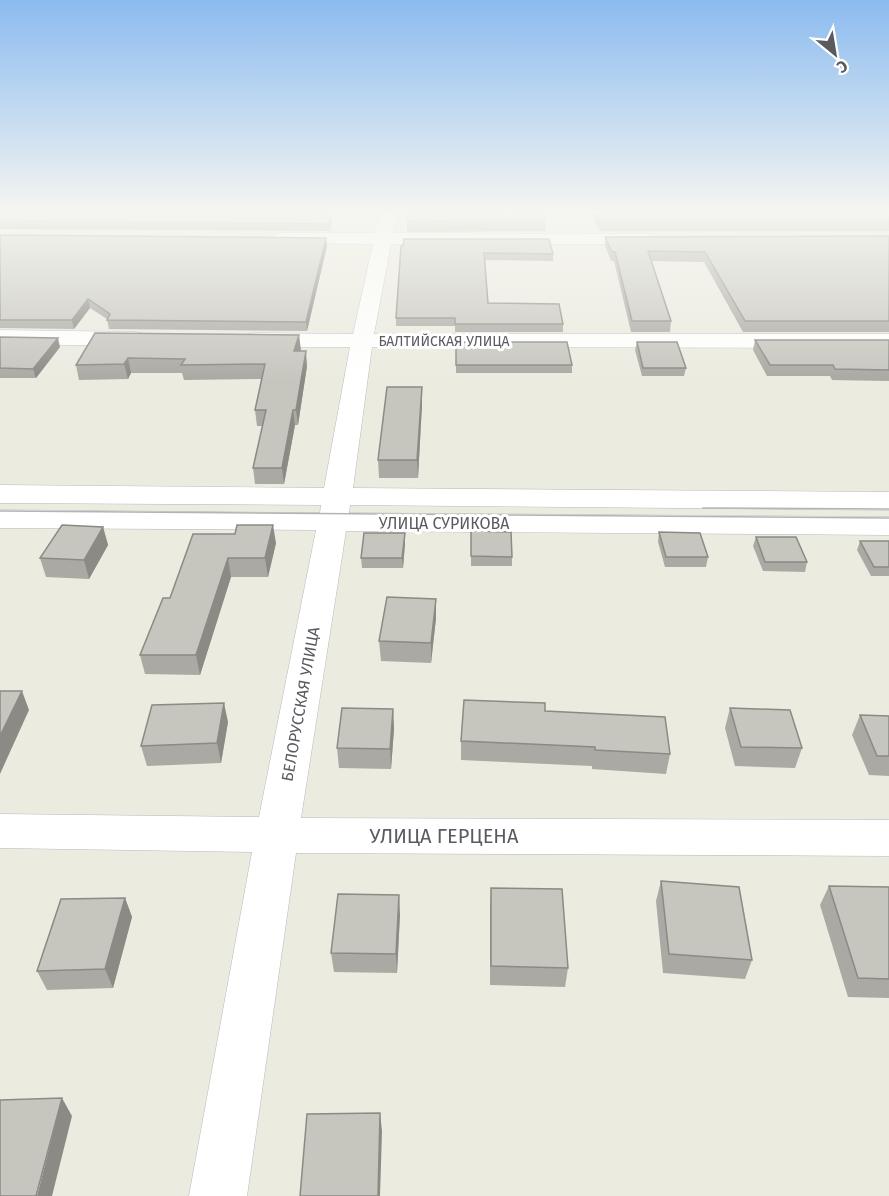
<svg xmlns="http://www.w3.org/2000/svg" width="889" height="1196" viewBox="0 0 889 1196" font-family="'Fira Sans',sans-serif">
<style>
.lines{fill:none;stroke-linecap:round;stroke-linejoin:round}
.minor-casing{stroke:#b8b9bf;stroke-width:1}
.minor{fill:#fff;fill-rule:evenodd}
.tram{stroke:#b3b4b4;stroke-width:1.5}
.wall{fill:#aaa9a3}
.shaded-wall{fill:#8b8a85}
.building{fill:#c6c5be;stroke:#8b8a85;stroke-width:1.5}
.labels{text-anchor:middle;stroke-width:6;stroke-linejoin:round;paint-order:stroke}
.far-street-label{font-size:14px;fill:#595b61;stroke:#fff}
.street-label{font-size:16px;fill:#595b61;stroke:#fff}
.near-street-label{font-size:20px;fill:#595b61;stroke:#fff}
</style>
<rect width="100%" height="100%" fill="#ecebe0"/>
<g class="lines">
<defs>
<path id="minor" d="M380,213H396L393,233L649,234L655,235L658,239L655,243L649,244H391L374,334H889V348L372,347L353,488L889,492V510L350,505L349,513L889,517V535L346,531L301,818L889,820V856L296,853L247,1196H189L252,852L0,848V814L259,817L316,530L0,528V510L320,513L321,505L0,503V485L324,488L350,347H254L246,345L243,340L246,335L254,333L353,334L373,244L281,243L275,242L272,238L275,234L281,233H375Z
M0,330L136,332L144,334L147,339L144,344L136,346L0,344Z"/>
</defs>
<!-- minor casing -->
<use href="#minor" class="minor-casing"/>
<!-- minor -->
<use href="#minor" class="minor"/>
<!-- tram -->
<path class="tram" d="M703,508L889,509
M0,511L889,518"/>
</g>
<!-- wall -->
<path class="wall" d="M0,213H333L332,216V219L330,231L0,229Z
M591,213H889V231H599Z
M546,220L545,231L407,232V221Z
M0,235L327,246L307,331L109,329L107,320V319L90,308L74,329L0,328Z
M889,236V332H743L704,262L651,261L671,321L670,332H631L614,261H611L605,246V237Z
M403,246L553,254V261L485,260L488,303L563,324V332H455V326H396V318Z
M299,335L300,351L307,366L298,425H295L284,484H255L253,468L263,426H257L255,410L262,379L184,380L182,373H131L128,379L79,380L76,365Z
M0,337L60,347L36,378H0Z
M755,340H889V381L832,380L830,376H767L753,350Z
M456,342L572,365V373H456Z
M637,342L686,368L684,376H642L635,350Z
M422,387V404L418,478H379L378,460Z
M103,527L108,545L89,579L46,577L40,558Z
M471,531L512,557V566H471Z
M659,532L708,557L706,567H665L658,542Z
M193,534L276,543L268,577H231L200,675L145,674L140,655L170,598Z
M756,537L807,562L805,572L763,571L753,546Z
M860,541H889V576H871L857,550Z
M405,543L403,568H362L361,558Z
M436,599V618L431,663L381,661L379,641Z
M730,708L802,748L795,768L735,766L725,728Z
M393,709L394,729L391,769L339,768L337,748Z
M545,711L670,754L666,774L592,769V766L461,760V741Z
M860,715L889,716V776L869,775L852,735Z
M228,722L221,763L147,766L141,746Z
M661,881L752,960L745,979L663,973L656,901Z
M829,886L889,887V998L848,997L820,905Z
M491,888L568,968L565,987L490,985V907Z
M125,898L132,917L113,988L47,990L37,971Z
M400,914L397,973L334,972L331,953Z"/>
<!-- shaded-wall -->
<path class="shaded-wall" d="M330,213H333L332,216V219L330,231Z
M326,238L327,246L307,331L306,322Z
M88,299L90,308L74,329L72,320Z
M299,335L301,350L295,366L294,351Z
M58,338L60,347L36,378L33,369Z
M306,351L307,366L298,425L296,410Z
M128,358L131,373L128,379L124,364Z
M422,387V404L418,478L417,460Z
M293,410L295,425L284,484L282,468Z
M273,525L276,543L268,577L265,558Z
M103,527L108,545L89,579L84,560Z
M405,533V543L403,568L402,558Z
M228,558L231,577L200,675L196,655Z
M436,599V618L431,663V643Z
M22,691L29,710L0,774V736Z
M224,703L228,722L221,763L217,743Z
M393,709L394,729L391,769L390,749Z
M399,895L400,914L397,973L396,954Z
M125,898L132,917L113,988L105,969Z
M62,1098L72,1116L52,1196H37Z
M380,1113L382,1131L380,1196H378Z"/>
<!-- building -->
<path class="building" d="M0,213H331L329,224L0,221Z
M408,213H544L546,220L407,221Z
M596,213H889V222H600Z
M0,235L326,238L306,322L107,320L110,314L88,299L72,320H0Z
M889,236V321H745L705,252L648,251L671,321H632L615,252H612L605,237Z
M404,239H549L553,254L484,253L488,303L559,304L563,324H455V318H396L401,246H403Z
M95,333L299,335L294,351H306L296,410H293L282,468H253L266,410H255L265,364L181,365L185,359L128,358L124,364L76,365Z
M0,337L58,338L33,369L0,368Z
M755,340H889V370L835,369L833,365H770Z
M456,342H567L572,365H456Z
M637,342H677L686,368H643Z
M387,387H422L417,460H378Z
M62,525L103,527L84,560L40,558Z
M237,525H273L265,558H228L196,655H140L163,598H170L193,534H235Z
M471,531L511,532L512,557L471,556Z
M659,532L700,533L708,557H666Z
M364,533H405L402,558H361Z
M756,537H796L807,562H765Z
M860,541H889V567H874Z
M387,597L436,599L431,643L379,641Z
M0,691H22L0,736Z
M464,700L545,703V711L665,717L670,754L595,750V747L461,741Z
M224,703L217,743L141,746L152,705Z
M342,708L393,709L390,749L337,748Z
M730,708L790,710L802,748L741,747Z
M860,715L889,716V756H877Z
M661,881L739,887L752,960L669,954Z
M829,886L889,887V979L858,978Z
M491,888L562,889L568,968L491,966Z
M338,894L399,895L396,954L331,953Z
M125,898L105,969L37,971L61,899Z
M62,1098L36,1196H0V1100Z
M380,1113L378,1196H300L307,1114Z"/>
<!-- sky -->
<linearGradient id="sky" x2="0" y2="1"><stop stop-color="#8bbbf0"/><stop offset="0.56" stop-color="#f6f6f1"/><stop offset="1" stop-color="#f6f6f1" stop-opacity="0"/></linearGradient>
<rect width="889" height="380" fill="url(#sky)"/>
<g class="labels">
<!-- far-street labels -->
<g class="far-street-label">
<text x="444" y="346">БАЛТИЙСКАЯ УЛИЦА</text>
</g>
<!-- street labels -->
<g class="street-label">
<text x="444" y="529">УЛИЦА СУРИКОВА</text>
<text transform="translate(300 704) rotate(-80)" y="6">БЕЛОРУССКАЯ УЛИЦА</text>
</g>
<!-- near-street labels -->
<g class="near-street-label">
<text x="444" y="843">УЛИЦА ГЕРЦЕНА</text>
</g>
</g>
<!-- north arrow -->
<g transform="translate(835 54) rotate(150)" stroke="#ffffff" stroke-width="4.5" paint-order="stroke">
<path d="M0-4.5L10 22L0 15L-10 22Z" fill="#595b61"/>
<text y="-9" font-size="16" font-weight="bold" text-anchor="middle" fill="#595b61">С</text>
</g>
</svg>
